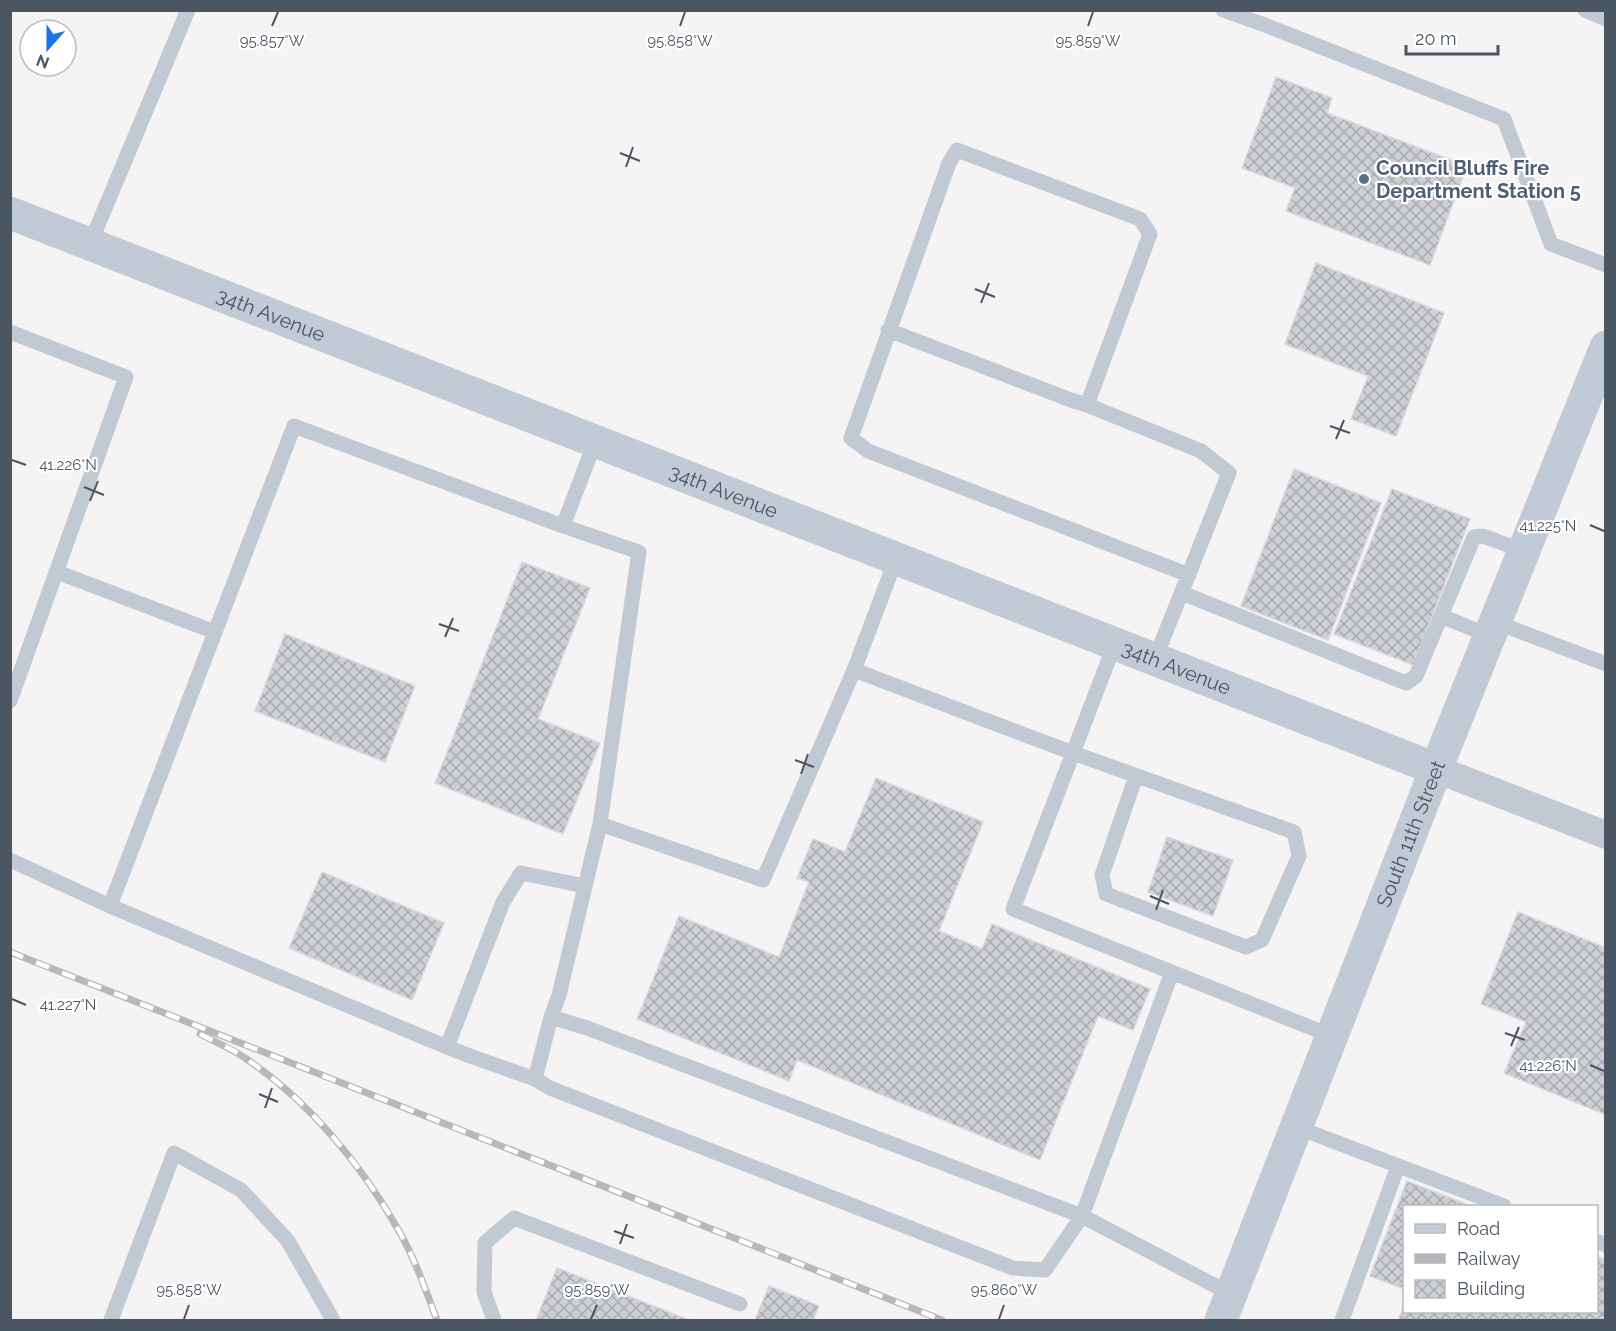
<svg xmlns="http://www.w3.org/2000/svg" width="1616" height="1331" viewBox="0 0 1616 1331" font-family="Raleway,sans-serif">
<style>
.building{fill:url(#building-cross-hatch);stroke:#d7d9de;stroke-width:1.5}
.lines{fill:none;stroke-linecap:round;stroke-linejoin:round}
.lane{stroke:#c1cad2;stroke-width:15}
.street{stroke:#c1cad2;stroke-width:28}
.secondary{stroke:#c1cbd6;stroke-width:33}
.rail-casing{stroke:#b5b8bd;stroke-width:7}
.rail{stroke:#fff;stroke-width:4.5;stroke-dasharray:14;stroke-linecap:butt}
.ticks{fill:none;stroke:#4a5661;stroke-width:2}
.service-dot{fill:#5c6f8a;stroke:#fff;stroke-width:2}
.labels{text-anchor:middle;stroke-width:4.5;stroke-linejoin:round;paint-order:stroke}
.service-label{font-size:20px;font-weight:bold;fill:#4e5e75;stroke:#fff;text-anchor:start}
.street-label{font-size:20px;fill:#4a5661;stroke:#fff}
.ticks-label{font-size:15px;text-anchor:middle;fill:#4a5661;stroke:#fff;stroke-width:4.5;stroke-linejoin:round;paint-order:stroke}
</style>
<defs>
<pattern id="building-cross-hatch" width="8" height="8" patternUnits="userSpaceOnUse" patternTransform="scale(1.5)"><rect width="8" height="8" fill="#cdcfd5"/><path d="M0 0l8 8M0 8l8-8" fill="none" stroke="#a8abb0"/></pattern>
</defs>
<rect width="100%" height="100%" fill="#f5f3f3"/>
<!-- building -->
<path class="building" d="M1276,77L1332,98L1327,113L1467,166L1430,265L1286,211L1295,188L1242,168Z
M1316,263L1444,313L1396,436L1351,419L1368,376L1285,344Z
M1294,469L1381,503L1328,640L1241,606Z
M1392,489L1470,519L1413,665L1334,634Z
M522,562L590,588L538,719L600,743L563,834L435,783Z
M285,634L415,686L385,762L255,711Z
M876,778L983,822L939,931L982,949L992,924L1150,989L1133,1030L1098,1016L1040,1160L797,1060L789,1081L637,1019L679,916L779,957L809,882L797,878L813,839L845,852Z
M1167,837L1233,860L1213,916L1148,892Z
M322,872L444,923L412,1000L289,948Z
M1518,912L1606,948V1115L1504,1073L1526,1022L1481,1004Z
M1407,1181L1471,1206H1404V1289L1370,1276Z
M1596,1256L1606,1260V1320H1398L1404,1305V1312H1596Z
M557,1268L689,1320H536Z
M769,1286L819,1306L813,1320H755Z"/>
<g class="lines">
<!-- lane -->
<path class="lane" d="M1223,10L1265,25L1504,119L1551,244L1606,265
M1585,10L1606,19
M90,244L188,10
M888,330L1071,400L1087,405L1201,451L1229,473L1155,659
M10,332L126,377L10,701
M1087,405L1150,234L1140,219L957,150L949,163L851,438L868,451L1189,575
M595,442L563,526L639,552L600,824L763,880L854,670
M896,559L854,670L1073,753L1013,909L1332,1036
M57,572L215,632
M1182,593L1406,683L1416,676L1474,537L1483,536L1524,551
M1441,616L1490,636
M1495,622L1606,664
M1115,643L1073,753L1294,832L1299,856L1262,940L1246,947L1106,894L1102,875L1136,776
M10,860L110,906L294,426L563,526
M110,906L447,1047
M1172,972L1082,1216L1231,1294
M551,1017L535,1079L550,1088L1013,1268L1045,1270L1082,1216L587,1028L551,1017L559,995L600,824
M535,1079L470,1056L447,1047L503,902L521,873L585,886
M1296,1127L1504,1206
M1596,1241L1606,1245
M111,1320L174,1153L241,1190L288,1241L333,1320
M494,1320L484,1292L485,1243L514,1218L740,1304
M1342,1320L1398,1166"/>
<!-- street -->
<path class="street" d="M1436,769L1606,835"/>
<!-- secondary -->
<g class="secondary">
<path id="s1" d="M10,213L1436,769"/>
<path id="s2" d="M1221,1320L1436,769L1606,347"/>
</g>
<defs>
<path id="rail" d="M10,952L942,1320
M200,1034C215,1042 231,1048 245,1058C308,1100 362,1165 399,1231C415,1259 426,1291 437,1320"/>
</defs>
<!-- rail casing -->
<use href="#rail" class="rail-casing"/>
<!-- rail -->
<use href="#rail" class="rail"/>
</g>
<!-- ticks -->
<path class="ticks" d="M272,26L278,12M680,26L685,12M1088,26L1093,12M620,153L640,161M626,167L633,147M975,289L995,297M981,303L989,283M1330,426L1350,433M1336,439L1344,420M12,460L26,465M84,487L104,495M90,501L98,481M1590,525L1604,531M439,624L459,631M445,637L453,618M795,760L814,767M801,774L808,754M1150,896L1169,904M1156,910L1163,890M12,999L26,1005M1505,1033L1525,1040M1511,1046L1519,1027M1590,1065L1604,1071M259,1094L278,1102M265,1108L272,1088M614,1231L634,1238M620,1244L627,1224M184,1319L189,1305M591,1319L597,1305M999,1319L1004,1305"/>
<!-- markers -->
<circle class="service-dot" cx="1364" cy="179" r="6"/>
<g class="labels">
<!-- service labels -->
<g class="service-label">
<text x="1376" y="175">Council Bluffs Fire<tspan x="1376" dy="23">Department Station 5</tspan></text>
</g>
<!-- street labels -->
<g class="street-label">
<text dy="7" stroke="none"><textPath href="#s1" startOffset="280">34th Avenue</textPath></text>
<text dy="7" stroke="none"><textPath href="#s1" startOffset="766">34th Avenue</textPath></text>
<text dy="7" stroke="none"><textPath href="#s1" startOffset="1252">34th Avenue</textPath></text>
<text dy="7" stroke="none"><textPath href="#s2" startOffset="522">South 11th Street</textPath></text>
</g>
</g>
<g class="ticks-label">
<text x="272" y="46">95.857°W</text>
<text x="680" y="46">95.858°W</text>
<text x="1088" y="46">95.859°W</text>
<text x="68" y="470">41.226°N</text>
<text x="1548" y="531">41.225°N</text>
<text x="68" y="1010">41.227°N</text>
<text x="1548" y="1071">41.226°N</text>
<text x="189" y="1295">95.858°W</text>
<text x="597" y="1295">95.859°W</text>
<text x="1004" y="1295">95.860°W</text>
</g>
<!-- border -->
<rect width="1616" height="1331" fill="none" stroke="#4a5661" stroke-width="24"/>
<!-- legend -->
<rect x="1403" y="1205" width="195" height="108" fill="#ffffff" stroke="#b7bbc0" stroke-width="1.5"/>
<rect x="1415" y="1224" width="30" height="9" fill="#c1cbd6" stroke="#b7bbc0" stroke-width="1.5"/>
<text x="1457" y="1235" font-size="18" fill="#4a5661">Road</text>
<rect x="1415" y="1254" width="30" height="9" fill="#b5b8bd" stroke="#b7bbc0" stroke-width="1.5"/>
<text x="1457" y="1265" font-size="18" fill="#4a5661">Railway</text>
<rect x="1415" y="1280" width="30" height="18" fill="url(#building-cross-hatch)" stroke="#b7bbc0" stroke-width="1.5"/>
<text x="1457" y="1295" font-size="18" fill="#4a5661">Building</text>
<!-- north arrow -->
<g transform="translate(48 48) rotate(201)"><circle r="28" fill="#ffffff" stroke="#b7bbc0" stroke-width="1.5"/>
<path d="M0-4.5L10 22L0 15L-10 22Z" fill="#1a73e8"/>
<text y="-9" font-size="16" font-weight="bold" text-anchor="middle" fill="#4a5661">N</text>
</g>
<!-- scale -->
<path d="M1406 45v9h92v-9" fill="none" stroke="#4a5661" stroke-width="3"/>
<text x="1415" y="45" font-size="18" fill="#4a5661" stroke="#ffffff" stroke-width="4.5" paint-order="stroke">20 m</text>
</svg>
